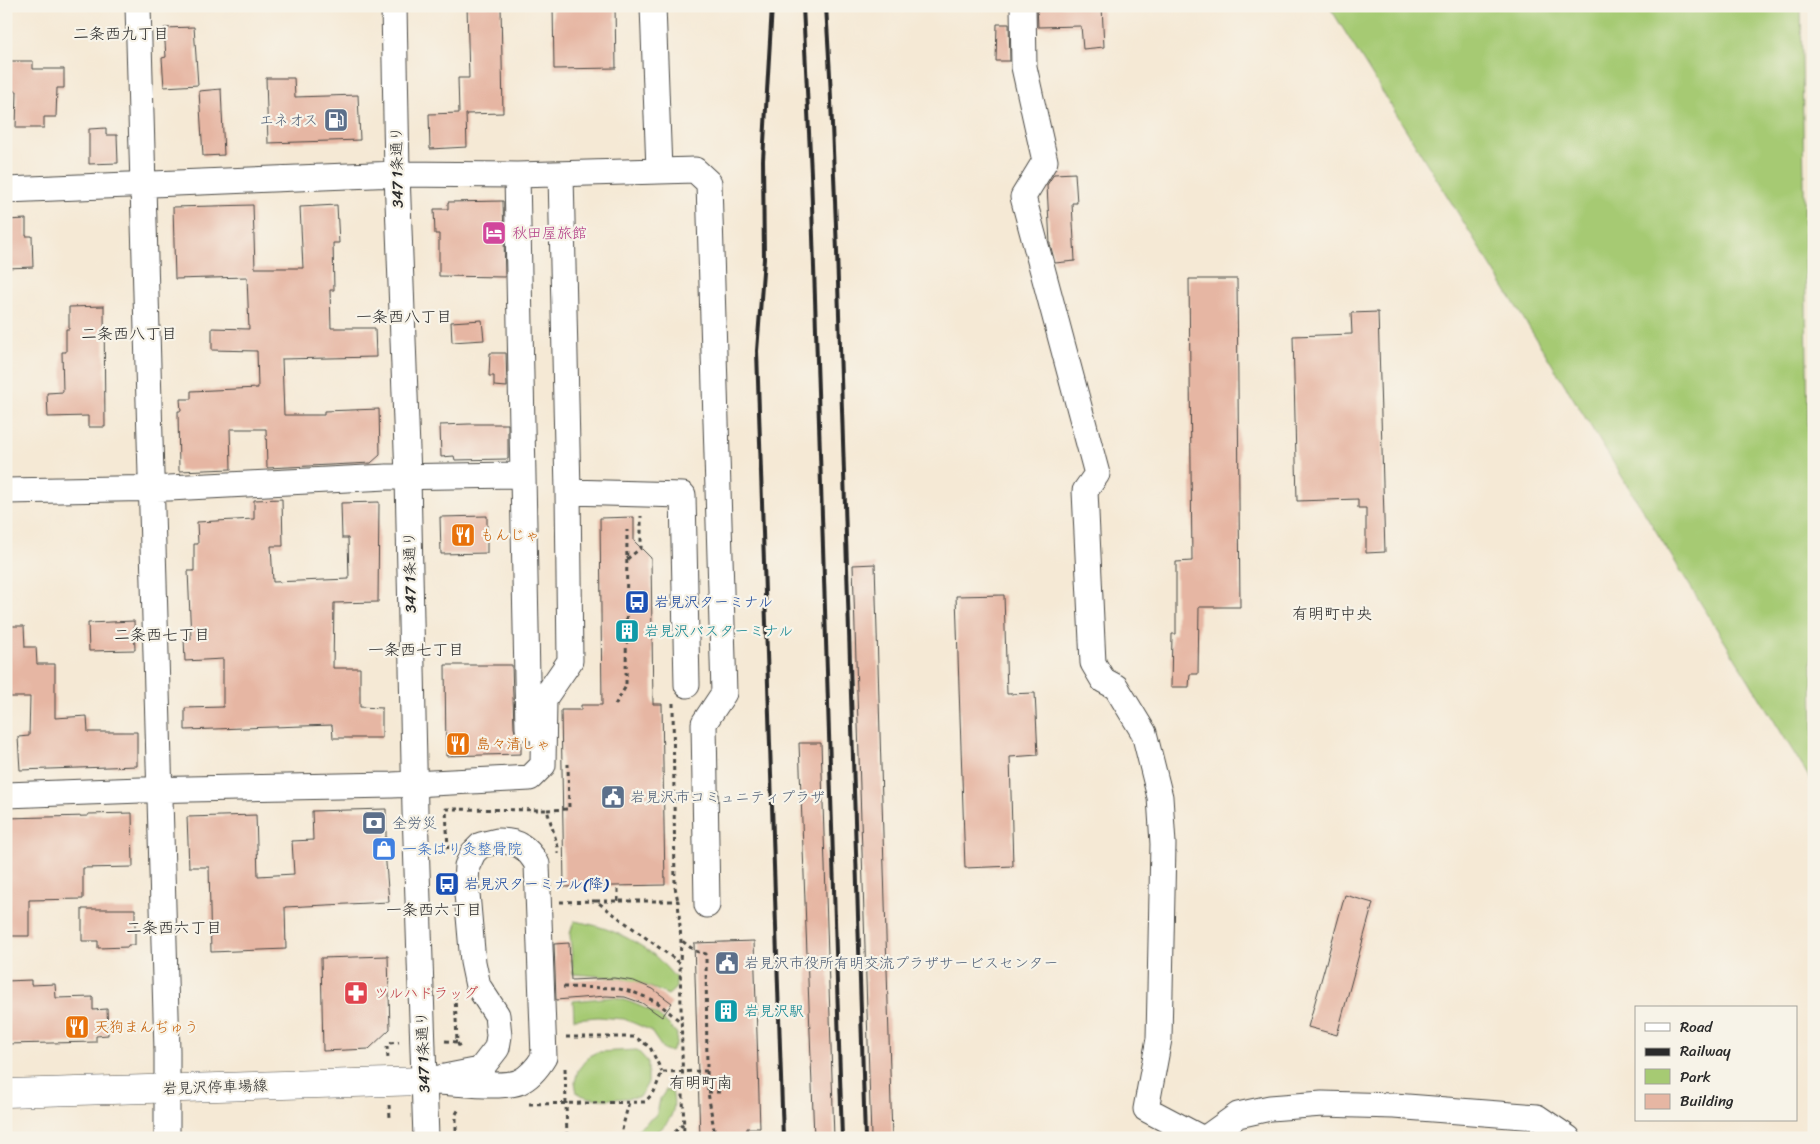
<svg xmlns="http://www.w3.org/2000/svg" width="1820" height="1144" viewBox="0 0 1820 1144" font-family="Sriracha,'Klee One',sans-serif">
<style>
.green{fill:#a6ca73;stroke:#687a4f}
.building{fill:#e6b6a3}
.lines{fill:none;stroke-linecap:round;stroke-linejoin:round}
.minor-casing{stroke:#494844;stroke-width:27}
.major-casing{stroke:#494844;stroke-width:29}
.path{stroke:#494844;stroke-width:3;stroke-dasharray:4 4;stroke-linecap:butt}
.minor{stroke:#fff;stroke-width:25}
.major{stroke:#fff;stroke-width:28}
.rail{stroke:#2b2b2b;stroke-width:4}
.labels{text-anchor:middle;stroke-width:4.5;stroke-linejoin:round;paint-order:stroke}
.service-label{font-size:15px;fill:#4e5e75;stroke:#f7f3e8;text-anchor:start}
.street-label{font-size:15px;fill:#2b2b2b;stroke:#f7f3e8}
.hotel-label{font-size:15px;fill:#b23c85;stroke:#f7f3e8;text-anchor:start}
.food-label{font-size:15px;fill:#c56008;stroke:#f7f3e8;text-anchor:start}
.transit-label{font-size:15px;fill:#164399;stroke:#f7f3e8;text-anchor:start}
.culture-label{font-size:15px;fill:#0d838f;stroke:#f7f3e8;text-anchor:start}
.shop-label{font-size:15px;fill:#366cbe;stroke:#f7f3e8;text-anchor:start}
.health-label{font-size:15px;fill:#be3a42;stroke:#f7f3e8;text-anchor:start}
.neighbourhood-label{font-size:16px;fill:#2b2b2b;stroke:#f7f3e8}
</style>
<rect width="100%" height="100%" fill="#f7f3e8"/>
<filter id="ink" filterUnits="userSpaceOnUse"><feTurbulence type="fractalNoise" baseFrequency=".02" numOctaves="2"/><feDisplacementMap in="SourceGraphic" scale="10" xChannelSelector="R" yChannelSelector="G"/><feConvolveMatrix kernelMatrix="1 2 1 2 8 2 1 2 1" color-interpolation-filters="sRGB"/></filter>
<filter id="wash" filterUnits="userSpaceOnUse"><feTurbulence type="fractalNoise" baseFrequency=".0096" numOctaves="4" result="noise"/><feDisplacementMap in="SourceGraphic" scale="20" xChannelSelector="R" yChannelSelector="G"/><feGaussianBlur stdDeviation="1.12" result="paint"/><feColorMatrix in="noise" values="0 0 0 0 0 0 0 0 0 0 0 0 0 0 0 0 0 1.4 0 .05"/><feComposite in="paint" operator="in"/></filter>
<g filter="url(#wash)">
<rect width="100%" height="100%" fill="#f5e9d5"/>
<!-- green -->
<path class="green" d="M1329,6H1801L1814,785Z
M574,921C602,925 631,937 654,955C662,962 669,971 676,978V988L668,995C633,978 611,977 573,974L570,934Z
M614,997C639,1004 661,1013 677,1034L676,1044L671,1052L663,1049L650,1030L624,1019L598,1017L574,1019L573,1001Z
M637,1050L648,1062V1083L639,1097C619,1098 596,1103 577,1093L575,1082L578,1070L589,1056L597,1052Z
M666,1090L672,1091C678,1114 668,1124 650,1138H624L627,1133L638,1129L657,1114L660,1099Z"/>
<g id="blocks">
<!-- building -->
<path class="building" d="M467,6H501L503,113L466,114L467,147L430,149L429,114L459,113L458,78H469Z
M553,6H615L616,68L554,69Z
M1037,6H1102L1104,47L1083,49L1081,26L1038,27Z
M997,24H1009L1010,61H996Z
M194,27L198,85L164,87L162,58L166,57L164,28Z
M6,61H33V69H64V88H57L56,117H44V128H16L17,91H6Z
M266,78H294L295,97L358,95L360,140L268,143Z
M221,89L224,155L203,156L199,91Z
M106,128V135H117L118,163L89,164V129Z
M1075,173L1077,203H1072L1075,261L1055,263L1050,244L1047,185L1054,174Z
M503,201L505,277L439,276V234H435L434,209H448V202Z
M253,205L255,268H303L300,207L337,205L339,243H333L334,290H330L331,328H375L376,357L282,359L284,415H324V411L379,409L380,455L371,463L267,468L266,429H230L231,469L179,471L178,411H181L180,399H191V391L258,388L257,351L212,350V328L249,329L247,277L175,279L173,207Z
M26,219V236H32L33,267L6,268V220Z
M1189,279H1237L1240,607H1199L1198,674H1190L1189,687H1171L1172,634H1176V562L1192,561Z
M104,306L105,427H88V416L48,417L47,393L63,392L62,352H66V329H69V307Z
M1378,312L1385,552L1366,553V508H1358V499L1297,501L1293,336L1352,334L1351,313Z
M482,320L484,340L452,342L451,322Z
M490,353H506L507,387L494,386V376H489Z
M469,424H508V459L455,460L454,456L441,457L440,425Z
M282,499L283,546H271L273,582L349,579L348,538H342L341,503L379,502L378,602L334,603L333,668H360V707L382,708V738H333L332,725L185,730V708L223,707V659L185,661L184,639H191L188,571H194V544H198L197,522L254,519V500Z
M487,516V553L441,554L440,517Z
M634,517V541L651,558L653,704H662L665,885L564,887L561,710H581V705H602L600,518Z
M875,564L892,1138H871L853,565Z
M1004,595L1007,694L1035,693L1038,755L1010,757L1013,866L965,868L956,596Z
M134,621L135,650L89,651L88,623Z
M7,626H24L25,647H36L37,664H55V718L87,716L88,732H137V766L20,770L18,737L29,736L30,697H10V660H8Z
M445,665H512L514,728L516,735L521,740V754L446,756Z
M799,743H821L834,1138H814Z
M386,809V838H384L389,902L285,907L286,949L211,952L209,867H189L187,817L256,815L258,876L294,874L292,841L313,840L312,811Z
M132,813L133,867L83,868V899L29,900V936H6V818L88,816V814Z
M1345,895L1373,903L1337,1035L1308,1027Z
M82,909H135V945H128V947L98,948V941H82Z
M754,941L760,1128H747V1138H700L694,943Z
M569,943L571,980L614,978L634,981L653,989L672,1003L662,1017L642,1003L625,997L606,996L556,1000L554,944Z
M388,956L390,1029L369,1049L323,1051L321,958Z
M31,980V985L55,984L56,998L93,997V1010L107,1009L108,1035L96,1036V1042L6,1044V981Z"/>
</g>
</g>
<g filter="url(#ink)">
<use href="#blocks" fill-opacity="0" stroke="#494844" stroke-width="1"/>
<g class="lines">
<defs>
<path id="minor" d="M138,6L167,1051V1138
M394,6L397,174L408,477L415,811L426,1138
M653,6L659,170
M1023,6L1024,67L1045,161L1023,197L1097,474L1085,491L1093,663L1103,680L1116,687L1144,733L1160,797L1163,844L1159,1039L1146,1109L1201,1138
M517,175L528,728
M6,190L397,174L517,175L695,170L709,183L724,693L704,723L707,905
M6,491L169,488L387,477L522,475
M568,492L683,495L687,685
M6,795L141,790L392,785L530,778L543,765L544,699L570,661L568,492L561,174
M498,841C518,841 527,847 537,864L544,1057C538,1067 530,1077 519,1082C502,1089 445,1082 424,1081L480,1070L497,1048L499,1036L497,1015L478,986L473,962L466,882L467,866L473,853L481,845Z
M1206,1138L1238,1115L1270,1108L1322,1104L1394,1106L1537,1117L1568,1138"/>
<path id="major" d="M6,1093L424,1081"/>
</defs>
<!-- minor casing -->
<use href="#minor" class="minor-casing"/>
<!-- major casing -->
<use href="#major" class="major-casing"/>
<!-- path -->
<path class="path" d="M627,559L641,548V516
M673,703L675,887L678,901
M615,705L626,686L627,530
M547,810L569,809L568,764
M448,849L446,809L547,810L558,847V854
M596,901H678L681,940L680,963
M618,901V886
M560,902L596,901L680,963L684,1138
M563,987L615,988L633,992L657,1002L682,1023
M455,995L457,1042L461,1050
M566,1037H635L650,1047L662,1072
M445,1041L457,1042
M390,1043L399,1042
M387,1046L388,1059
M565,1068L567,1138
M707,1071L708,1092L714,1130
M708,1092H721
M529,1104L645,1102L654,1092L662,1072L707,1071L706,954L695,951L681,940
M389,1105L390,1117
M456,1138V1114L460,1107
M620,1138L629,1102
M669,1138L684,1123"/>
<!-- minor -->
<use href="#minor" class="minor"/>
<!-- major -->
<use href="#major" class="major"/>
<!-- rail -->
<path class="rail" d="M772,6L763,160L764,259L757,351L783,1138
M803,6L811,174L842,1138
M826,6L830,75L837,251L865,1138"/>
</g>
</g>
<!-- icons -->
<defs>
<symbol id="fuel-square" viewBox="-11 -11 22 22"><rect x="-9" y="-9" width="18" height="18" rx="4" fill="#5c6f8a" stroke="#f7f3e8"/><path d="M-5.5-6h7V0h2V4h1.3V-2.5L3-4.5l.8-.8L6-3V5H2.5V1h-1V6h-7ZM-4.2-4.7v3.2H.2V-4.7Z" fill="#fff"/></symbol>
<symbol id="hotel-square" viewBox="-11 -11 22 22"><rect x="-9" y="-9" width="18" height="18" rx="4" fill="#d1479c" stroke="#f7f3e8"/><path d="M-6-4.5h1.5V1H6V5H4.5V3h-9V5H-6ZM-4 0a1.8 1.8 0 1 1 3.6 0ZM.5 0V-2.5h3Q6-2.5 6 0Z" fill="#fff"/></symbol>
<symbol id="restaurant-square" viewBox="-11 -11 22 22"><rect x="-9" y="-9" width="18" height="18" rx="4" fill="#e8710a" stroke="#f7f3e8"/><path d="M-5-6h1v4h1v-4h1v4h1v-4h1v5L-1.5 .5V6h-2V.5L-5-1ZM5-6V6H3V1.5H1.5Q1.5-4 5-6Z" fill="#fff"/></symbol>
<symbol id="bus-square" viewBox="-11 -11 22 22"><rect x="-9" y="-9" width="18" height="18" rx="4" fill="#1a4fb4" stroke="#f7f3e8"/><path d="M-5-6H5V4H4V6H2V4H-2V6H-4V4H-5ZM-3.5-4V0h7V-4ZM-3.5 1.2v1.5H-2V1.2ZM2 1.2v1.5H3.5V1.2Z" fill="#fff"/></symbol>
<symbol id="building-square" viewBox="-11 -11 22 22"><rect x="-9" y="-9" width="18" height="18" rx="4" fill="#0f9aa8" stroke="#f7f3e8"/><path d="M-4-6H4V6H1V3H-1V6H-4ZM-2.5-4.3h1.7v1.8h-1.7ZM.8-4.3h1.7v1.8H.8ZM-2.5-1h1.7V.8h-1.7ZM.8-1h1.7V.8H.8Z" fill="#fff"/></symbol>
<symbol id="civic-square" viewBox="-11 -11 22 22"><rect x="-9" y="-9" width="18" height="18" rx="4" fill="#5c6f8a" stroke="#f7f3e8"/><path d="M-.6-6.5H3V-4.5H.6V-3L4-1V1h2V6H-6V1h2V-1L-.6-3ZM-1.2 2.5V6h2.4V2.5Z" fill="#fff"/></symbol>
<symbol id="bank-square" viewBox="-11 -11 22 22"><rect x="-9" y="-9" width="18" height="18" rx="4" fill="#5c6f8a" stroke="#f7f3e8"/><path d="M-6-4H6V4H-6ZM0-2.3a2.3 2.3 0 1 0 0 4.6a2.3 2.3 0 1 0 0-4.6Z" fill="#fff"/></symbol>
<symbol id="shop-square" viewBox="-11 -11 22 22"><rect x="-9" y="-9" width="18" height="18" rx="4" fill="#3f7fe0" stroke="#f7f3e8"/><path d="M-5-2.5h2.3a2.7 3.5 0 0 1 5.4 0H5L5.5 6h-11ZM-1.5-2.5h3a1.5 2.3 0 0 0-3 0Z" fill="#fff"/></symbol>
<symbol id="pharmacy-square" viewBox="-11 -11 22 22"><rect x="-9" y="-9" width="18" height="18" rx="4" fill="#e0444e" stroke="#f7f3e8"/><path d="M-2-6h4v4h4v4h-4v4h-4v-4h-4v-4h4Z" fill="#fff"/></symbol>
</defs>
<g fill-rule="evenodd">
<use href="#fuel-square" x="322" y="106" width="28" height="28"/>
<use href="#hotel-square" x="480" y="219" width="28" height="28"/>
<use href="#restaurant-square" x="449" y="521" width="28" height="28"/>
<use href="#bus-square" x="623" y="588" width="28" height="28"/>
<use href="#building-square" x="613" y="617" width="28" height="28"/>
<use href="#restaurant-square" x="444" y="730" width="28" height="28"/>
<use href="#civic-square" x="599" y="783" width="28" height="28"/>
<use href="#bank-square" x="360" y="809" width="28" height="28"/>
<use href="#shop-square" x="370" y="835" width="28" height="28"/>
<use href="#bus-square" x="433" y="870" width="28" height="28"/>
<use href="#civic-square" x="713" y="949" width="28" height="28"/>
<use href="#pharmacy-square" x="342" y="979" width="28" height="28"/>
<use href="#building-square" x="712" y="997" width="28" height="28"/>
<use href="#restaurant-square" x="63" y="1013" width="28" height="28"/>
</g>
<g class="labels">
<!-- service labels -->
<g class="service-label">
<text x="318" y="125" text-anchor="end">エネオス</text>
<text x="630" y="802">岩見沢市コミュニティプラザ</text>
<text x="392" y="828">全労災</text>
<text x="744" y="968">岩見沢市役所有明交流プラザサービスセンター</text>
</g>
<!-- street labels -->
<g class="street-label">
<text transform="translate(397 167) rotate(-91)" y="5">347 1条通り</text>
<text transform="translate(410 572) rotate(-91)" y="5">347 1条通り</text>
<text transform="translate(423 1052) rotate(-92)" y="5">347 1条通り</text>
<text transform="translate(215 1087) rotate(-2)" y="5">岩見沢停車場線</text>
</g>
<!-- hotel labels -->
<g class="hotel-label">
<text x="512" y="238">秋田屋旅館</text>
</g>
<!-- food labels -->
<g class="food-label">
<text x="480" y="540">もんじゃ</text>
<text x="476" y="749">島々清しゃ</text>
<text x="94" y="1032">天狗まんぢゅう</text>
</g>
<!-- transit labels -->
<g class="transit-label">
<text x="654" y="607">岩見沢ターミナル</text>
<text x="464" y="889">岩見沢ターミナル(降)</text>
</g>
<!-- culture labels -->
<g class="culture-label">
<text x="644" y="636">岩見沢バスターミナル</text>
<text x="744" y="1016">岩見沢駅</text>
</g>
<!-- shop labels -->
<g class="shop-label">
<text x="402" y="854">一条はり灸整骨院</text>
</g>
<!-- health labels -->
<g class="health-label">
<text x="374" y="998">ツルハドラッグ</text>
</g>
<!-- neighbourhood labels -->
<g class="neighbourhood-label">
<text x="121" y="39">二条西九丁目</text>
<text x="404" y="322">一条西八丁目</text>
<text x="129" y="339">二条西八丁目</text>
<text x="1332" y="619">有明町中央</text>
<text x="162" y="640">二条西七丁目</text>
<text x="416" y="655">一条西七丁目</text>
<text x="434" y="915">一条西六丁目</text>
<text x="174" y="933">二条西六丁目</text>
<text x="701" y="1088">有明町南</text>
</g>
</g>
<!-- margin -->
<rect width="1820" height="1144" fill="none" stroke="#f7f3e8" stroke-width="25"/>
<!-- legend -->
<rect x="1635" y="1006" width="162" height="115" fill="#f7f3e8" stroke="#a5a39c"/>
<rect x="1645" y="1023" width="25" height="8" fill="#ffffff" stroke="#a5a39c"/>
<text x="1680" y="1032" font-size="15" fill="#2b2b2b">Road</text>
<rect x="1645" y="1048" width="25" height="8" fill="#2b2b2b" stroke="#a5a39c"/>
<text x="1680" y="1056" font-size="15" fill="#2b2b2b">Railway</text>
<rect x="1645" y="1069" width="25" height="15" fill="#a6ca73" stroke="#a5a39c"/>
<text x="1680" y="1082" font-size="15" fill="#2b2b2b">Park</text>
<rect x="1645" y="1094" width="25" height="15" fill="#e6b6a3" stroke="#a5a39c"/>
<text x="1680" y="1106" font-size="15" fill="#2b2b2b">Building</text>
</svg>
